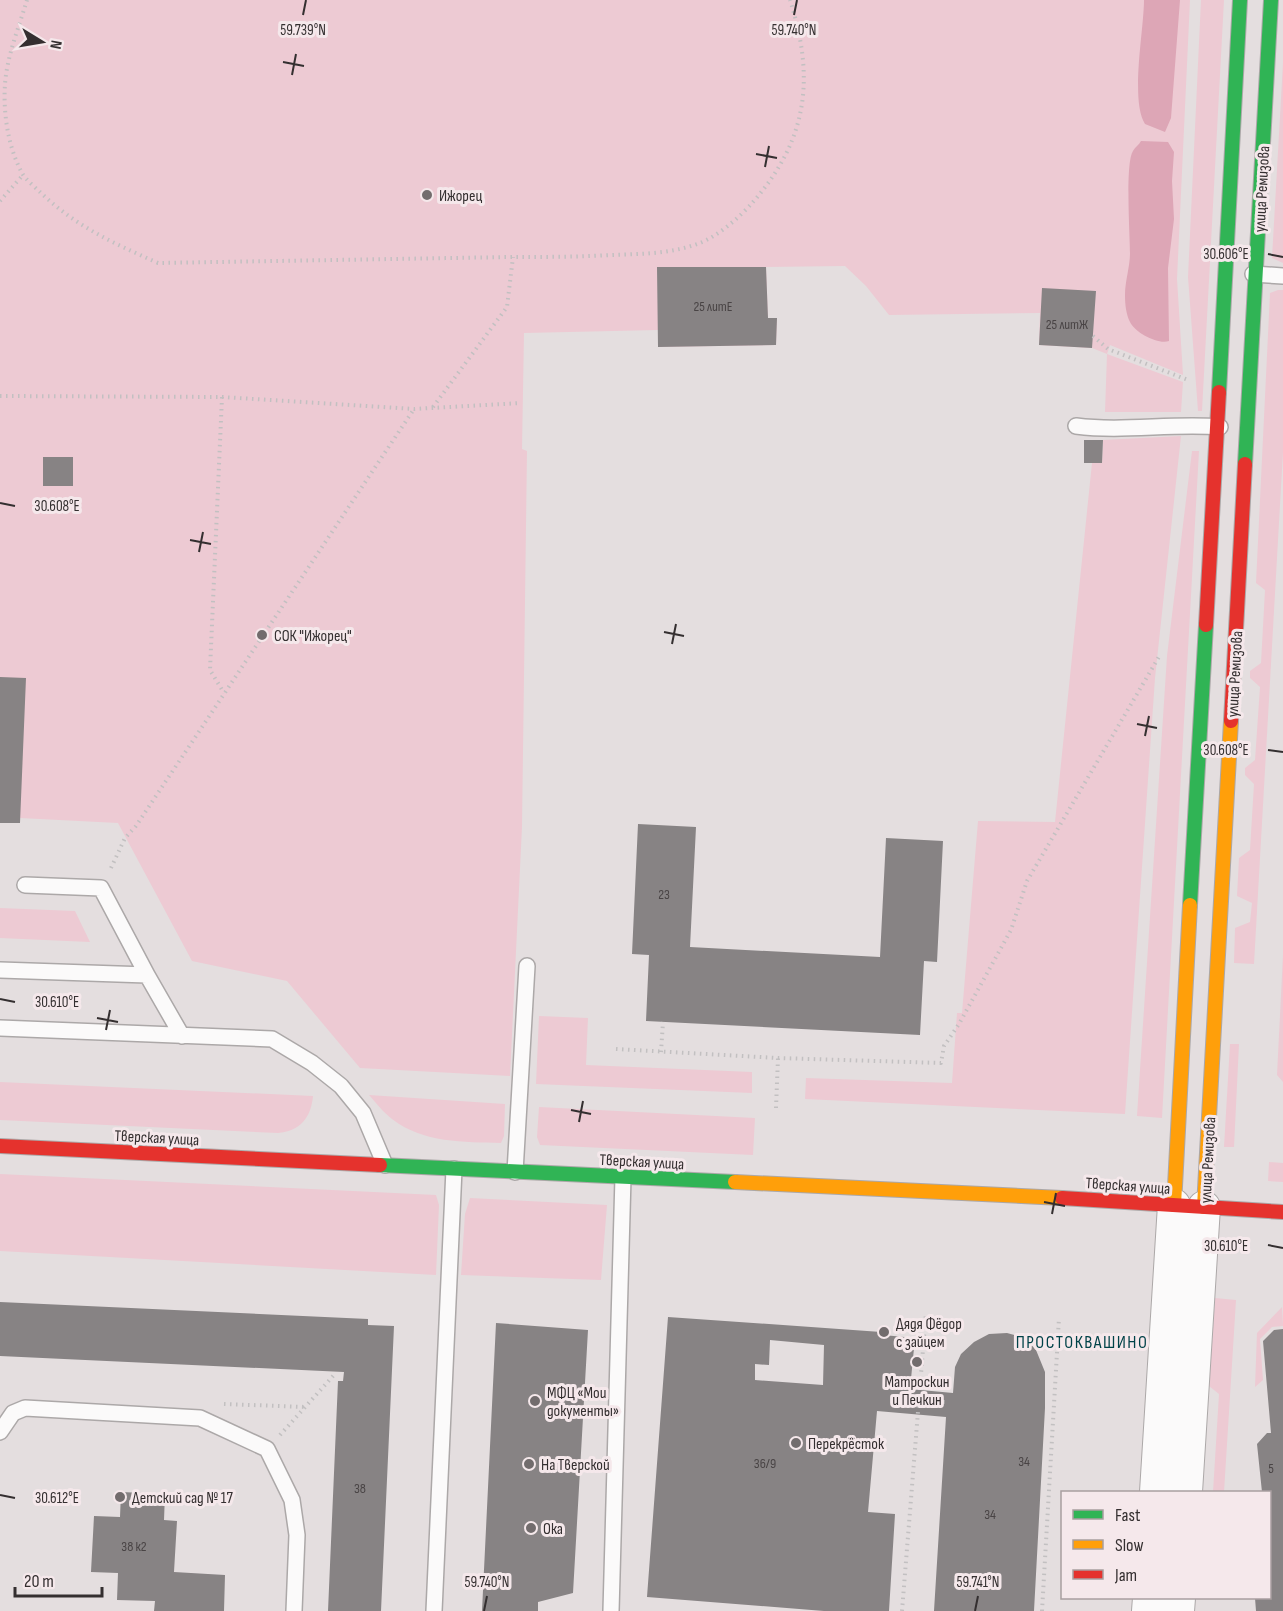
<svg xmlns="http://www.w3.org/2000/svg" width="1283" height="1611" viewBox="0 0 1283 1611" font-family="'Sofia Sans Condensed',sans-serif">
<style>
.green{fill:#edcad3}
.forest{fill:#dda6b6}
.building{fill:#878384;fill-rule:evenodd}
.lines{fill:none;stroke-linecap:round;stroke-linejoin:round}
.lane-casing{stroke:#aca8a8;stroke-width:18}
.street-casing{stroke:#aca8a8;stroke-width:34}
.fast-casing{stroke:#aca8a8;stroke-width:16}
.slow-casing{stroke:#aca8a8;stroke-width:16}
.jam-casing{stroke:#aca8a8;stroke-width:16}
.path{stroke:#c2c0c1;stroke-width:4;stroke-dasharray:1.5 4.5;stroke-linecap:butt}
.lane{stroke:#fbfafa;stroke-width:15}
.street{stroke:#fbfafa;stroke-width:32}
.fast{stroke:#30b455;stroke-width:14}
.slow{stroke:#ff9f0a;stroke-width:14}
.jam{stroke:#e5322d;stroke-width:14}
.ticks{fill:none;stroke:#342f30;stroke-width:2}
.poi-dot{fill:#726c6d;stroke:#f5e8eb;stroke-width:2}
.labels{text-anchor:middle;stroke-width:6;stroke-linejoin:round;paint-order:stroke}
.number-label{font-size:14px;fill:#494445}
.street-label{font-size:16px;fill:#342f30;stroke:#f5e8eb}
.poi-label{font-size:16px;fill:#342f30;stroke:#f5e8eb;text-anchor:start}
.neighbourhood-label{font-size:18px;letter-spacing:1.5px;fill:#004248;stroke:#f5e8eb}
.ticks-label{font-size:15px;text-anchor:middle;fill:#342f30;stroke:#f5e8eb;stroke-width:6;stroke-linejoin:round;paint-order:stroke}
</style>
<rect width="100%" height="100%" fill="#e4dedf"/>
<!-- green -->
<path class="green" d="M0,0H1190L1177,279L1183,375L1110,345L1107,354L1183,382L1181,412H1105L1107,354L1092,348L1039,345L1040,313L889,315L866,286L845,266L766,267L768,318H777L776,345L658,347V330L524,333L522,449L527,451L522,827L510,1076L360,1068L287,981L192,961L118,823L20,818V823H0Z
M1201,0H1224L1202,411H1198L1188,277Z
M1283,63V263L1272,258Z
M1278,290H1283V452L1254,964L1234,963L1235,928L1250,922L1252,903L1237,896L1239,858L1250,850L1254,784L1245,775V768L1255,760L1260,687L1250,678V671L1261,663L1265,590L1256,583L1270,293Z
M1181,436L1155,678L1125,1114L805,1099L806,1078L952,1083L957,1013H962L978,821L1055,822L1092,463H1102L1103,440Z
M1192,451H1199L1162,1118L1137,1116L1167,656Z
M0,908L75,911L90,942L0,938Z
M1283,955V1082L1277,1075Z
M539,1016L588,1018L586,1065L752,1072V1093L536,1084Z
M1230,1044H1239L1234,1147H1224Z
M0,1082L313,1096C311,1118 300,1131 278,1133L0,1120Z
M369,1095L505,1104L504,1136L501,1143C464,1142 423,1143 392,1119C384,1113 376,1103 369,1095Z
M539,1107L755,1118L753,1155L540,1145L537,1137Z
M1269,1162L1283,1163V1182L1268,1181Z
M0,1174L436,1195L439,1205L436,1275L0,1251Z
M470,1198L607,1205L601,1280L461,1275L465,1214Z
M1215,1298L1236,1300L1224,1492H1213L1219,1394L1209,1386Z
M1282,1307L1283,1326L1272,1327L1260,1339L1263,1380L1255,1387L1257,1333Z"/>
<!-- forest -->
<path class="forest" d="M1144,0H1180L1171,118L1165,132L1145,124C1130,100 1144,30 1144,0Z
M1141,141L1168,142L1174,152L1172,181L1174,219L1168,268L1169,341C1159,345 1135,333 1130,322C1126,314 1125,304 1125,295C1125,281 1130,267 1130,253C1130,235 1125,163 1133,151C1135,147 1139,145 1141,141Z"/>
<!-- building -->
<path class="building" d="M657,267H766L768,318H777L776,345L658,347Z
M1042,288L1096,291L1092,348L1039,345Z
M1084,440H1103L1102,463H1084Z
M43,457H73V486H43Z
M0,677L26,678L20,823H0Z
M638,824L696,827L690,947L880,957L886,838L943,841L937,962L924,961L920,1035L646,1021L649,955L632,954Z
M0,1302L368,1319V1325L394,1326L381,1611H328L338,1381H343L344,1372L0,1356Z
M668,1317L881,1332L883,1335L915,1338L910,1389L953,1393L955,1367L961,1354L974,1342L989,1334L1007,1333L1025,1338L1036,1350L1045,1372V1408L1034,1611H934L946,1417L877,1411L868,1512L895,1514L889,1611H824L647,1597ZM770,1340L824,1345L823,1385L755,1380V1364L769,1365Z
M496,1323L588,1330L573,1593L538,1602V1611H482Z
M1283,1329V1611H1256L1255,1598H1270V1492H1262L1257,1444L1267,1433H1271L1263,1341L1274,1330Z
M121,1492L165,1494L164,1520L177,1521L174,1572L225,1575L224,1611H154L155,1601L117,1600L118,1573L91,1572L94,1516L120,1517Z"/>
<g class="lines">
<defs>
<path id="lane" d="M1253,274L1283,276
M1076,426C1123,432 1172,423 1220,427
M25,885L101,888L147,975
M0,970L147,975L182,1036
M0,1028L272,1039L312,1063L341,1086L363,1113L385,1165
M515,1172L527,966
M0,1432L13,1413L25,1408L200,1418L267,1449L292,1500L297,1535L294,1611
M434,1611L454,1169
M611,1611L623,1177"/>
<path id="street" d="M1156,1492L1174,1205
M1186,1492L1204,1207
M1148,1611L1149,1598
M1178,1611L1179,1598"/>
<path id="fast" d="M1219,392L1240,0
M1245,464L1271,0
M1190,905L1206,625
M380,1165L735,1182"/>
<path id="slow" d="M735,1182L1062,1198
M1174,1205L1190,905
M1204,1207L1231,721"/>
<path id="jam" d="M1206,625L1219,392
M1231,721L1245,464
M0,1146L380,1165
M1062,1198L1283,1212"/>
</defs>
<!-- lane casing -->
<use href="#lane" class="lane-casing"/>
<!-- street casing -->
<use href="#street" class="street-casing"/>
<!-- fast casing -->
<use href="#fast" class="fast-casing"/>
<!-- slow casing -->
<use href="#slow" class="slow-casing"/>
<!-- jam casing -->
<use href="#jam" class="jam-casing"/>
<!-- path -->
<path class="path" d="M27,0C19,27 7,56 5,84C3,113 8,147 22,173C26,180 35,187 41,193C77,227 113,243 158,263C275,261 393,259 511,257C544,257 577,257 611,255C641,254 671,254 700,243C718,236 740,217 753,202C808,139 815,78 790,0
M0,201L23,175
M1093,336L1108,349L1188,380
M0,396L222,397L414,409L521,403
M222,397L210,670L224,693
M433,407L507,307L513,257
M111,868L125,838L136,826L414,409
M616,1049L778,1058L941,1063L944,1046L959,1024L1011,930L1027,881L1160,655
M661,1052L663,1022
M776,1108L778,1058
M895,1400L947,1402
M224,1404L306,1407
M280,1435L334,1375
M902,1611L926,1312
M1042,1611L1059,1318"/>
<!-- lane -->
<use href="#lane" class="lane"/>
<!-- street -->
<use href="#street" class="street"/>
<!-- fast -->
<use href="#fast" class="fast"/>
<!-- slow -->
<use href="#slow" class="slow"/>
<!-- jam -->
<use href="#jam" class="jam"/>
</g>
<!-- ticks -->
<path class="ticks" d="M303,15L306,0M794,15L797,0M283,62L304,66M292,75L296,54M756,154L777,158M765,167L769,146M1268,254L1283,257M0,503L15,506M190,540L211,544M199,552L203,532M664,632L684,636M672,644L676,624M1137,724L1157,728M1145,736L1149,716M1268,750L1283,752M0,999L15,1002M97,1018L118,1022M106,1030L110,1010M571,1110L591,1114M579,1122L583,1101M1044,1202L1065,1206M1052,1214L1056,1193M1268,1245L1283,1248M0,1495L15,1498M484,1611L487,1596M975,1611L978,1596"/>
<!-- markers -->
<g class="poi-dot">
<circle cx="427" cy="195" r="6"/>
<circle cx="262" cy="635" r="6"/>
<circle cx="884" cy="1332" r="6"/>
<circle cx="917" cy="1362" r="6"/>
<circle cx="535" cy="1401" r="6"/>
<circle cx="796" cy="1443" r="6"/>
<circle cx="529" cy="1464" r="6"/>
<circle cx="120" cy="1497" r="6"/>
<circle cx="531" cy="1528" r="6"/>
</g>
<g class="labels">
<!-- number labels -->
<g class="number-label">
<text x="713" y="311">25 литЕ</text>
<text x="1067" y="329">25 литЖ</text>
<text x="664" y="899">23</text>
<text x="1024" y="1466">34</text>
<text x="765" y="1468">36/9</text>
<text x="1271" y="1473">5</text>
<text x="360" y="1493">38</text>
<text x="990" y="1519">34</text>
<text x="134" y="1551">38 к2</text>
</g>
<!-- street labels -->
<g class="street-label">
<text transform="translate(1261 189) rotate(-87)" y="6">улица Ремизова</text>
<text transform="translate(1234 674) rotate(-87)" y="6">улица Ремизова</text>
<text transform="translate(157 1137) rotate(3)" y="6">Тверская улица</text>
<text transform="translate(1207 1160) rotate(-87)" y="6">улица Ремизова</text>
<text transform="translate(642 1161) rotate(3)" y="6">Тверская улица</text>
<text transform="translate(1128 1185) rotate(4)" y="6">Тверская улица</text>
</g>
<!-- poi labels -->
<g class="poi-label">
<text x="439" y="201">Ижорец</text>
<text x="274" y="641">СОК "Ижорец"</text>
<text x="896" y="1329">Дядя Фёдор<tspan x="896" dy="18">с зайцем</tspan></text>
<text x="917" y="1387" text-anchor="middle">Матроскин<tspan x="917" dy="18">и Печкин</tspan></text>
<text x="547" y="1398">МФЦ «Мои<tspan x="547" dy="18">документы»</tspan></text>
<text x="808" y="1449">Перекрёсток</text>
<text x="541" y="1470">На Тверской</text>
<text x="132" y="1503">Детский сад № 17</text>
<text x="543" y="1534">Ока</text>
</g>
<!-- neighbourhood labels -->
<g class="neighbourhood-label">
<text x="1082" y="1348">ПРОСТОКВАШИНО</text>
</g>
</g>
<g class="ticks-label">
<text x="303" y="35">59.739°N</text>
<text x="794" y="35">59.740°N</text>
<text x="1226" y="259">30.606°E</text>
<text x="57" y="511">30.608°E</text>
<text x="1226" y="755">30.608°E</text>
<text x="57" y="1007">30.610°E</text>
<text x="1226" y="1251">30.610°E</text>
<text x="57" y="1503">30.612°E</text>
<text x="487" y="1587">59.740°N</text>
<text x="978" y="1587">59.741°N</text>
</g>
<!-- legend -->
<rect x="1061" y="1491" width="210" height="108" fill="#f5e8eb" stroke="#a89ea0" stroke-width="1.5"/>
<rect x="1073" y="1510" width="30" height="9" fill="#30b455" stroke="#a89ea0" stroke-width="1.5"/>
<text x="1115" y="1521" font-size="18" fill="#342f30">Fast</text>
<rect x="1073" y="1540" width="30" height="9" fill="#ff9f0a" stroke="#a89ea0" stroke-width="1.5"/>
<text x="1115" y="1551" font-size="18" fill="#342f30">Slow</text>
<rect x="1073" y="1570" width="30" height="9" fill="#e5322d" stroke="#a89ea0" stroke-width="1.5"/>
<text x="1115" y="1581" font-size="18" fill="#342f30">Jam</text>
<!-- north arrow -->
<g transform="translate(42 42) rotate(101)" stroke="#f5e8eb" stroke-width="4.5" paint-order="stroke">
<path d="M0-4.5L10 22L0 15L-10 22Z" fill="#342f30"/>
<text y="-9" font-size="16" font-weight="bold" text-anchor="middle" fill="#342f30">N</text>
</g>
<!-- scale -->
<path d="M15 1587v9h87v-9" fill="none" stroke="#342f30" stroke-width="3"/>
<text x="24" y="1587" font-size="18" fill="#342f30" stroke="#f5e8eb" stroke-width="4.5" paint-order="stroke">20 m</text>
</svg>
